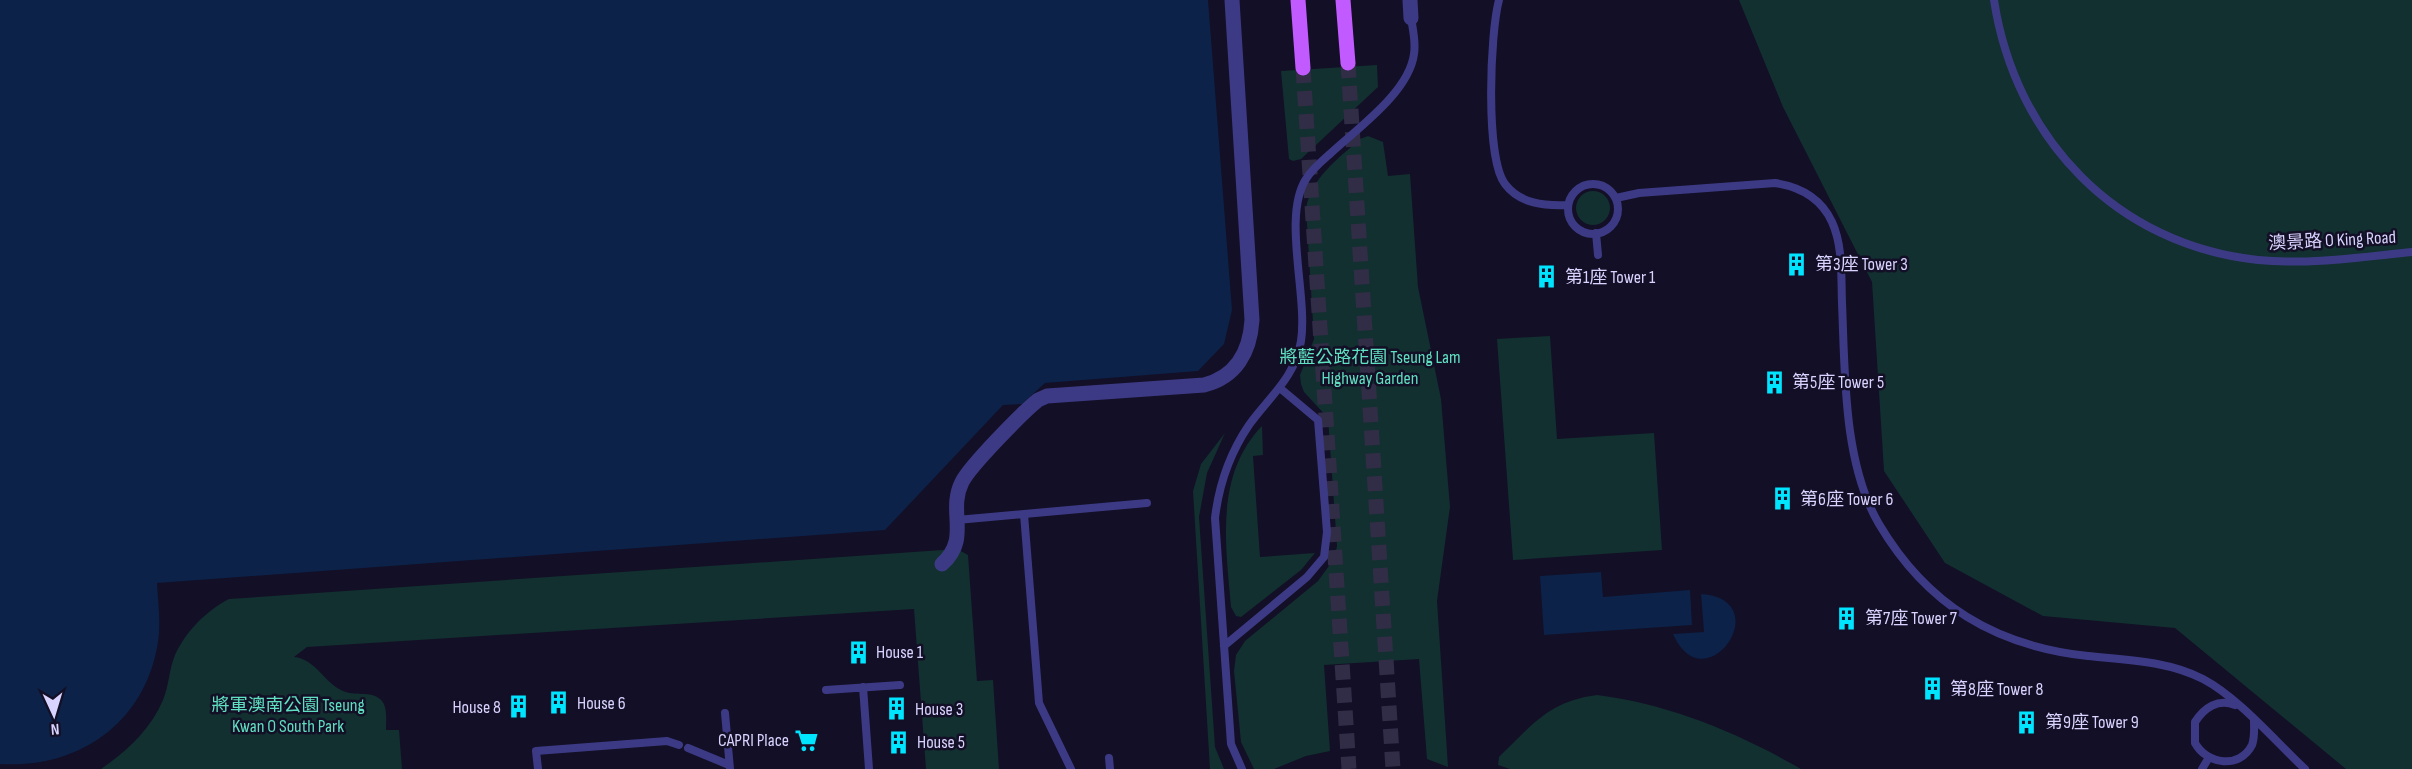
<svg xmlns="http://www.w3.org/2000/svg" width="2412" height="769" viewBox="0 0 2412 769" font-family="'Sofia Sans Condensed','Noto Sans TC',sans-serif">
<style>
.green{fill:#12302f}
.water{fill:#0c2248}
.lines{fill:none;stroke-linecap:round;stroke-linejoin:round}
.primary-tunnel{stroke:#312d47;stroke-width:15;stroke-dasharray:15 8;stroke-linecap:butt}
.lane{stroke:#3d3a85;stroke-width:8}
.street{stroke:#3d3a85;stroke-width:15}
.primary{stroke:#c25bff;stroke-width:15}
.labels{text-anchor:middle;stroke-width:5;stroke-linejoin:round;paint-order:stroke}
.street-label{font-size:18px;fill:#d9d4ff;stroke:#130f26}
.poi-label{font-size:18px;fill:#d9d4ff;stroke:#130f26;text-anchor:start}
.park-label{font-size:18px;fill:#5fe0c0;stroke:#130f26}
</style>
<rect width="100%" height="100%" fill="#130f26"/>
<!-- green -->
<path class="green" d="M1739,0H2412V769H2346L2175,628L2043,616L1945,563L1884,471L1872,282L1783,107Z
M1377,65L1378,87L1301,159L1293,161L1289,159L1281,71Z
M1368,136L1383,142L1388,176L1410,174L1418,287L1441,399L1450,507L1437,601L1448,767L1427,759L1419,659L1324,665L1330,751L1306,756L1274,769H1254L1241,742L1234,671L1236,655L1245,641L1318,581L1334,559L1337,546L1328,418L1304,392L1301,384L1300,375L1314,339L1306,208C1312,177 1338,159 1360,139Z
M1576 208a17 17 0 1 1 34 0a17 17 0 1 1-34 0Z
M1550,336L1557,439L1654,433L1662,550L1513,560L1497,339Z
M1262,426L1263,455L1253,456L1260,557L1315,553L1301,570L1241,617L1236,616L1231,607C1226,546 1214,476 1262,426Z
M1225,433L1207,473L1199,517L1215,747L1224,769H1210L1193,491L1201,464Z
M957,549L968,555L977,681L993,680L999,769H926L914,609L307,647L294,657C316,659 324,683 343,691C354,696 371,691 380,699C388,705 386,721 386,730H399L402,769H101C127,751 150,730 163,700C169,686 169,669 175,655C186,631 206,611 229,599Z
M1597,695C1669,704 1739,733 1801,769H1510L1498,765L1499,757C1532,725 1549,701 1597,695Z"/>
<!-- water -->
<path class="water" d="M0,0H1208L1232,310L1224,344L1198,371L1045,383L1022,404L1003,405L885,530L157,583C158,603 161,622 158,642C146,721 81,769 0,764Z
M1601,572L1603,597L1690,590L1692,625L1544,635L1540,576Z
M1701,594C1779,599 1705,706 1673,634L1704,632Z"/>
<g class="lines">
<!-- primary-tunnel -->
<path class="primary-tunnel" d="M1348,63L1393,769
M1303,68L1349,769"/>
<!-- lane -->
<path class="lane" d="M1499,0C1490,33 1485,158 1505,184C1520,204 1545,206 1568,205
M1994,0C2015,138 2116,245 2258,260C2309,265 2361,257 2412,252
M1568 209a25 25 0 1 1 50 0a25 25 0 1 1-50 0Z
M1616,198L1639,193L1775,183C1801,187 1821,198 1832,222C1843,246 1841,276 1842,303C1845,372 1843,463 1879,524C1927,605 1995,646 2088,656C2127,660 2168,661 2203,679C2239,698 2275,741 2305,769
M1596,233L1598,255
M957,520L1024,514
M1224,646L1307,577L1324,557L1327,532L1318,420L1281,389
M863,687L869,769
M826,690L900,685
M2235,705C2218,698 2204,708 2195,722V743C2207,765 2240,769 2252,745C2255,737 2254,728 2254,720
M725,713L730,769
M688,748L729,765
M1109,758L1110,769
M538,769L536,751L667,741L679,745
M1071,769L1039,703L1024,514L1147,503
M1242,769L1231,744L1215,518C1219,484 1230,453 1249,425C1269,397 1295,378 1301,341C1308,295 1282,217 1306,179C1312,169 1322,161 1331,153C1358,128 1409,92 1414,54C1416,42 1413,30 1411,18
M2202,769L2208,759"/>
<!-- street -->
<path class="street" d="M1410,0L1411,18
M942,564C971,538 947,512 962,482C970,466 1022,413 1038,400L1047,396L1204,385C1236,377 1250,352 1252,320L1232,0"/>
<!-- primary -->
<path class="primary" d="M1298,0L1303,68
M1343,0L1348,63"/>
</g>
<!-- icons -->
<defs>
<symbol id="building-bare" viewBox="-9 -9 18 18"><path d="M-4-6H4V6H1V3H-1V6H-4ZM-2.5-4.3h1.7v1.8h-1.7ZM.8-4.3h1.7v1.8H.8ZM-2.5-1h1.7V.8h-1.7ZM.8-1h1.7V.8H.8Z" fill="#00e5ff" stroke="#130f26" stroke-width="2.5" paint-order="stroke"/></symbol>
<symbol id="supermarket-bare" viewBox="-9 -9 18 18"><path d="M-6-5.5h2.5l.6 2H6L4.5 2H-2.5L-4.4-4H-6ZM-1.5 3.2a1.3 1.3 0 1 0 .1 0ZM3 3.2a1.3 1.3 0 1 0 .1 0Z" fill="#00e5ff" stroke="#130f26" stroke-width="2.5" paint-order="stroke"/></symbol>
</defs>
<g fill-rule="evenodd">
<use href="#building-bare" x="1780" y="248" width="33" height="33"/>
<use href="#building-bare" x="1530" y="260" width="33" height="33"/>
<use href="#building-bare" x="1758" y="366" width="33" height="33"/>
<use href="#building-bare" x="1766" y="482" width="33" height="33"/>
<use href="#building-bare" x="1830" y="602" width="33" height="33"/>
<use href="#building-bare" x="842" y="636" width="33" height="33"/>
<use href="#building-bare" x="1916" y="672" width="33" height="33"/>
<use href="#building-bare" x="542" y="686" width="33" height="33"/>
<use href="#building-bare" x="502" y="690" width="33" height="33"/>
<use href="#building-bare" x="880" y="692" width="33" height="33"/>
<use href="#building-bare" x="2010" y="706" width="33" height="33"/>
<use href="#supermarket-bare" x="790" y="724" width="33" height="33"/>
<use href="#building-bare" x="882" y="726" width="33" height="33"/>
</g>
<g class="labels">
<!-- street labels -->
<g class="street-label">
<text transform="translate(2332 240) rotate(-3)" y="6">澳景路 O King Road</text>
</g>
<!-- poi labels -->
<g class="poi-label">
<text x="1815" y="270">第3座 Tower 3</text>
<text x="1565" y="283">第1座 Tower 1</text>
<text x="1792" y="388">第5座 Tower 5</text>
<text x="1800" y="505">第6座 Tower 6</text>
<text x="1865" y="624">第7座 Tower 7</text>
<text x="876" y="658">House 1</text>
<text x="1950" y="695">第8座 Tower 8</text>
<text x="577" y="709">House 6</text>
<text x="501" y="713" text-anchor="end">House 8</text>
<text x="915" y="715">House 3</text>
<text x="2045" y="728">第9座 Tower 9</text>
<text x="789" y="746" text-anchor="end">CAPRI Place</text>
<text x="917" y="748">House 5</text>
</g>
<!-- park labels -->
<g class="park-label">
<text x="1370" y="363">將藍公路花園 Tseung Lam<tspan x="1370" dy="21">Highway Garden</tspan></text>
<text x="288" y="711">將軍澳南公園 Tseung<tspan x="288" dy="21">Kwan O South Park</tspan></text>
</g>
</g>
<!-- north arrow -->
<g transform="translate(54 715) rotate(176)" stroke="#130f26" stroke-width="4.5" paint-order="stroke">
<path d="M0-4.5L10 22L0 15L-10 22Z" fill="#d9d4ff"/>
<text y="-9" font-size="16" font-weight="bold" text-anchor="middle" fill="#d9d4ff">N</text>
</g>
</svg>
